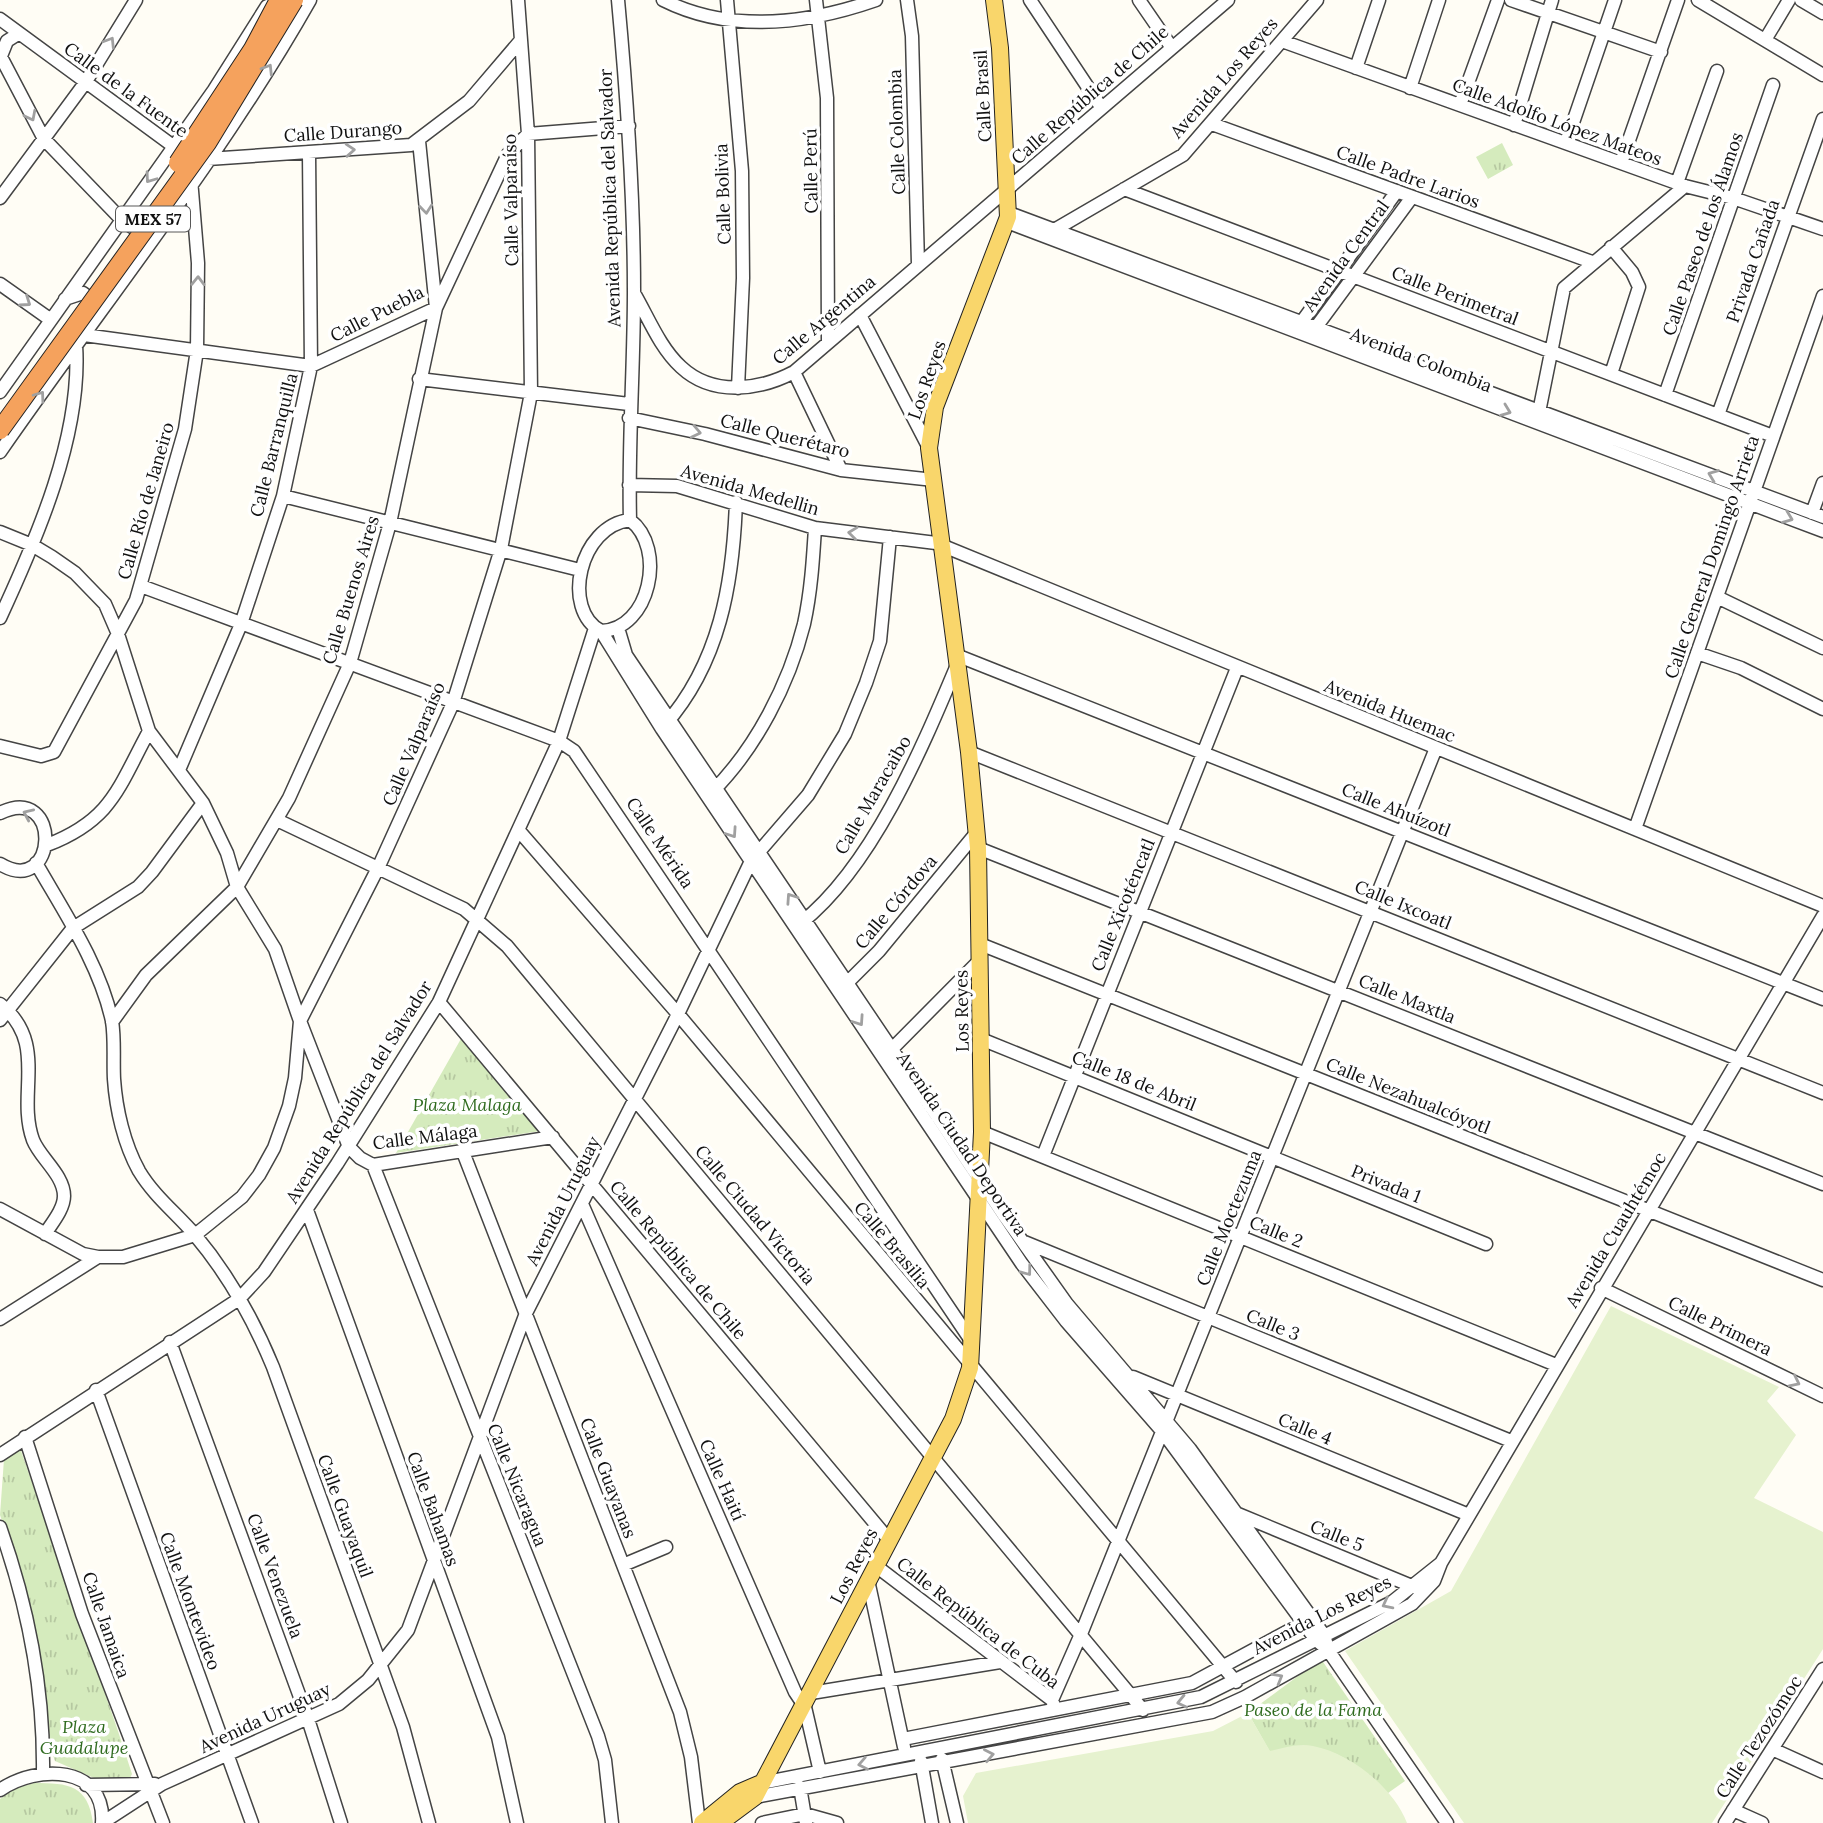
<svg xmlns="http://www.w3.org/2000/svg" width="1823" height="1823" viewBox="0 0 1823 1823" font-family="Lora,serif">
<style>
.grass{fill:url(#grass-tufts)}
.pitch{fill:#e6f2cf}
.lines{fill:none;stroke-linecap:round;stroke-linejoin:round}
.minor-casing{stroke:#444;stroke-width:15}
.major-casing{stroke:#222;stroke-width:18}
.minor{stroke:#fff;stroke-width:12}
.major{stroke:#f9d66b;stroke-width:16}
.highway-bridge-casing{stroke:#222;stroke-width:20;stroke-linecap:butt}
.highway-bridge{stroke:#f5a25d;stroke-width:18}
.oneway{stroke:#a0a0a0}
.labels{text-anchor:middle;stroke-width:7;stroke-linejoin:round;paint-order:stroke}
.shield{fill:#fff;stroke:#585858;stroke-width:2}
.shield-label{font-size:16px;font-weight:bold;fill:#111}
.street-label{font-size:18px;fill:#111;stroke:#fff}
.park-label{font-size:18px;font-style:italic;fill:#2f6b1f;stroke:#fff}
</style>
<defs>
<pattern id="grass-tufts" width="24" height="20" patternUnits="userSpaceOnUse" patternTransform="scale(1.75)"><rect width="24" height="20" fill="#d5ebbd"/><path d="M3 7l-1-3M5 7V3M7 7l1-3M15 17l-1-3M17 17v-4M19 17l1-3" fill="none" stroke="#b6c8a1"/></pattern>
</defs>
<rect width="100%" height="100%" fill="#fffdf5"/>
<!-- grass -->
<path class="grass" d="M1502,143L1513,165L1488,179L1476,157Z
M462,1037L540,1131L396,1153Z
M20,1448L118,1731L132,1774L129,1780L103,1782L55,1761L50,1746L38,1648L23,1582L0,1515L4,1459Z
M1321,1659L1405,1781L1388,1793C1351,1758 1323,1737 1270,1752L1248,1713Z
M34,1783C69,1783 88,1785 93,1823H0V1799L14,1789Z"/>
<!-- pitch -->
<path class="pitch" d="M1611,1306L1779,1387L1767,1401L1796,1435L1754,1498L1823,1532V1649L1712,1823H1464L1345,1651L1451,1591Z
M1248,1713L1270,1751C1285,1748 1298,1743 1313,1746C1350,1753 1394,1788 1407,1823H968L963,1796L976,1773L1213,1731Z"/>
<g class="lines">
<defs>
<path id="minor" d="M618,0C627,97 634,194 634,292C634,368 628,444 630,520
M663,0C731,34 807,24 876,0
M727,0L742,171L743,278L738,388
M816,0L827,98L828,342
M907,0L912,36L918,264
M1030,0L1101,107
M1139,0L1172,48
M1511,0L1661,52
M1698,0L1823,75
M1801,0L1823,13
M0,19L184,154L190,167L198,263L197,350L185,429L136,600L54,752L41,756L0,746
M1765,40L1789,0
M1282,41L1685,186L1733,198L1823,229
M0,55L44,139L121,219L132,227L149,230
M1,56L7,41L18,34
M1356,68L1379,0
M1410,88L1439,0
M1460,105L1498,0
M1212,124L1592,262
M1514,125L1552,0
M1566,143L1615,0
M208,159L411,145L469,101L521,40
M1621,163L1678,0
M1677,183L1717,71
M1124,189L1773,436
M0,198L85,83L136,0
M1009,213L1823,517
M1007,222L1823,531
M1049,233L1183,155L1317,0
M0,284L51,320
M634,293C648,317 660,348 681,367C713,397 760,390 794,372L1228,0
M65,299L83,293L94,301L97,307
M860,315L929,448
M1298,327L1397,191
M1311,334L1412,197
M84,335L311,366L436,308L508,154L528,134L629,126
M794,372L841,470
M1611,374L1639,287L1632,272L1611,247
M419,379L629,404
M0,392L214,90L267,6
M1665,395L1773,85
M1718,415L1823,119
M1538,417L1564,288L1685,186
M629,418L705,434L841,470L934,480
M0,452C104,302 220,159 310,0
M629,485L677,486L815,528L936,543L1823,906
M283,496L580,570
M1812,513L1823,483
M630,520C667,548 650,630 601,631C561,610 579,526 630,520Z
M0,532L32,545L52,557L75,573L105,604L118,634L149,731L203,803L227,853L237,887L275,949L300,1021L349,1147L360,1158L373,1165L553,1137
M141,586L559,741L574,751L972,1342
M1717,597L1823,648
M0,618C37,538 82,435 76,345
M618,628L626,655L1003,1214L1067,1304L1190,1449L1324,1635L1328,1649
M601,631L662,729L1022,1264L1066,1321L1162,1431L1316,1640L1328,1650L1447,1823
M1697,653L1741,668L1823,709
M956,655L1823,999
M664,726C720,663 733,583 736,502
M969,752L1823,1093
M179,770L241,624L283,496L311,366L309,153
M712,792C756,748 789,684 804,624C811,592 813,560 815,528
M0,813C63,782 58,899 0,864
M277,820L464,909L507,946L1143,1710
M1635,829L1823,296
M520,832L678,1014L1236,1682
M47,845C112,820 118,788 149,731
M978,848L1823,1184
M36,863C64,912 100,965 112,1021C115,1039 113,1060 114,1079C116,1109 124,1144 139,1171C154,1196 176,1213 195,1235C227,1273 254,1321 273,1367L403,1727L429,1823
M801,923C873,866 922,748 957,665
M980,944L1823,1280
M842,988L879,951L977,832
M439,1002L889,1540
M0,1004C49,1043 16,1093 33,1140C40,1158 64,1175 64,1196C64,1209 52,1223 45,1234
M0,1020L73,928L138,887L152,872L203,803
M112,1022L146,975L237,887L289,798L350,663L390,523L436,308L419,141
M981,1039L1486,1244
M887,1054L980,960
M982,1132L1556,1365
M463,1152L680,1712L691,1757L699,1823
M1043,1156L1237,668
M373,1165L598,1736L605,1760L612,1823
M582,1204L795,1692L805,1707L820,1772
M0,1209L83,1254L98,1257
M307,1210L498,1737L517,1823
M1022,1241L1511,1441
M1601,1288L1823,1396
M0,1319L98,1257H123L195,1235L242,1197L259,1175L274,1148L289,1106L295,1078L300,1021L379,866L453,703L501,549L531,393L528,134L518,0
M170,1342L308,1719L341,1823
M1133,1377L1469,1515
M96,1390L252,1823
M25,1437L82,1614L163,1823
M0,1455L239,1299L264,1272L337,1164L439,1002L559,741L595,628
M1238,1514L1419,1589
M0,1527C28,1606 44,1688 43,1772
M623,1565L666,1547
M876,1566L1052,1700L1054,1706
M868,1580L904,1747
M811,1693L1000,1662
M1052,1700L1081,1634L1436,748
M903,1739L1192,1683L1303,1623
M1772,1749L1823,1772
M942,1759L957,1823
M921,1761L932,1823
M761,1783L1201,1697L1392,1602L1441,1563
M86,1785L155,1784
M800,1787L806,1823
M0,1790C37,1764 106,1765 102,1823
M755,1797L1212,1712L1245,1697L1412,1604L1434,1581L1441,1563L1823,916
M1733,1810L1762,1823
M102,1823L162,1784L339,1704L368,1680L408,1630L526,1313L678,1014L751,861L808,795L845,734L866,683L880,641L890,537
M762,1823L805,1814L837,1823
M1725,1823L1823,1669"/>
<path id="major" d="M702,1823L740,1792L761,1783
M720,1823L755,1797L953,1419L970,1368L982,1132L978,848L969,752L929,448L935,407L1008,217L1000,48L994,0"/>
</defs>
<!-- minor casing -->
<use href="#minor" class="minor-casing"/>
<!-- major casing -->
<use href="#major" class="major-casing"/>
<!-- minor -->
<use href="#minor" class="minor"/>
<!-- major -->
<use href="#major" class="major"/>
<defs>
<path id="highway-bridge" d="M178,163L253,49L279,0
M0,430L207,143L294,0"/>
</defs>
<!-- highway-bridge casing -->
<use href="#highway-bridge" class="highway-bridge-casing"/>
<!-- highway-bridge -->
<use href="#highway-bridge" class="highway-bridge"/>
</g>
<!-- one-way arrows -->
<defs><path id="oneway-chevron" d="M-2-3.5L2.5 0L-2 3.5" fill="none" stroke-width="1.6" stroke-linecap="round" stroke-linejoin="round" transform="scale(1.75)"/></defs>
<g class="oneway">
<use href="#oneway-chevron" transform="translate(110 42) rotate(-58)"/>
<use href="#oneway-chevron" transform="translate(268 69) rotate(-58)"/>
<use href="#oneway-chevron" transform="translate(31 116) rotate(63)"/>
<use href="#oneway-chevron" transform="translate(350 150) rotate(-4)"/>
<use href="#oneway-chevron" transform="translate(150 178) rotate(126)"/>
<use href="#oneway-chevron" transform="translate(426 209) rotate(84)"/>
<use href="#oneway-chevron" transform="translate(198 281) rotate(-89)"/>
<use href="#oneway-chevron" transform="translate(26 302) rotate(35)"/>
<use href="#oneway-chevron" transform="translate(40 396) rotate(-54)"/>
<use href="#oneway-chevron" transform="translate(1506 411) rotate(21)"/>
<use href="#oneway-chevron" transform="translate(696 432) rotate(12)"/>
<use href="#oneway-chevron" transform="translate(1713 475) rotate(-159)"/>
<use href="#oneway-chevron" transform="translate(1788 518) rotate(21)"/>
<use href="#oneway-chevron" transform="translate(853 533) rotate(-173)"/>
<use href="#oneway-chevron" transform="translate(28 814) rotate(-156)"/>
<use href="#oneway-chevron" transform="translate(732 833) rotate(56)"/>
<use href="#oneway-chevron" transform="translate(791 898) rotate(-124)"/>
<use href="#oneway-chevron" transform="translate(859 1021) rotate(56)"/>
<use href="#oneway-chevron" transform="translate(1027 1271) rotate(53)"/>
<use href="#oneway-chevron" transform="translate(1795 1382) rotate(26)"/>
<use href="#oneway-chevron" transform="translate(1387 1604) rotate(153)"/>
<use href="#oneway-chevron" transform="translate(1278 1678) rotate(-30)"/>
<use href="#oneway-chevron" transform="translate(1182 1702) rotate(167)"/>
<use href="#oneway-chevron" transform="translate(989 1755) rotate(-11)"/>
<use href="#oneway-chevron" transform="translate(863 1764) rotate(169)"/>
</g>
<g class="labels">
<!-- shield labels -->
<rect class="shield" x="116" y="206.5" width="74" height="25" rx="5"/>
<g class="shield-label">
<text x="153" y="225">MEX 57</text>
</g>
<!-- street labels -->
<g class="street-label">
<text transform="translate(1224 78) rotate(-49)" y="6">Avenida Los Reyes</text>
<text transform="translate(126 90) rotate(36)" y="6">Calle de la Fuente</text>
<text transform="translate(1090 95) rotate(-41)" y="6">Calle República de Chile</text>
<text transform="translate(983 96) rotate(-93)" y="6">Calle Brasil</text>
<text transform="translate(1557 122) rotate(20)" y="6">Calle Adolfo López Mateos</text>
<text transform="translate(343 132) rotate(-4)" y="6">Calle Durango</text>
<text transform="translate(897 132) rotate(-92)" y="6">Calle Colombia</text>
<text transform="translate(811 171) rotate(-91)" y="6">Calle Perú</text>
<text transform="translate(1408 177) rotate(20)" y="6">Calle Padre Larios</text>
<text transform="translate(723 194) rotate(-92)" y="6">Calle Bolivia</text>
<text transform="translate(610 198) rotate(-92)" y="6">Avenida República del Salvador</text>
<text transform="translate(511 200) rotate(-91)" y="6">Calle Valparaíso</text>
<text transform="translate(1703 234) rotate(-71)" y="6">Calle Paseo de los Álamos</text>
<text transform="translate(1346 256) rotate(-54)" y="6">Avenida Central</text>
<text transform="translate(1753 261) rotate(-71)" y="6">Privada Cañada</text>
<text transform="translate(1455 296) rotate(21)" y="6">Calle Perimetral</text>
<text transform="translate(377 314) rotate(-27)" y="6">Calle Puebla</text>
<text transform="translate(824 320) rotate(-40)" y="6">Calle Argentina</text>
<text transform="translate(1421 360) rotate(21)" y="6">Avenida Colombia</text>
<text transform="translate(927 380) rotate(-71)" y="6">Los Reyes</text>
<text transform="translate(785 436) rotate(14)" y="6">Calle Querétaro</text>
<text transform="translate(274 445) rotate(-76)" y="6">Calle Barranquilla</text>
<text transform="translate(750 490) rotate(16)" y="6">Avenida Medellin</text>
<text transform="translate(146 501) rotate(-74)" y="6">Calle Río de Janeiro</text>
<text transform="translate(1712 557) rotate(-71)" y="6">Calle General Domingo Arrieta</text>
<text transform="translate(351 590) rotate(-73)" y="6">Calle Buenos Aires</text>
<text transform="translate(1390 711) rotate(22)" y="6">Avenida Huemac</text>
<text transform="translate(414 744) rotate(-67)" y="6">Calle Valparaíso</text>
<text transform="translate(873 795) rotate(-60)" y="6">Calle Maracaibo</text>
<text transform="translate(1396 810) rotate(22)" y="6">Calle Ahuízotl</text>
<text transform="translate(660 843) rotate(56)" y="6">Calle Mérida</text>
<text transform="translate(896 902) rotate(-50)" y="6">Calle Córdova</text>
<text transform="translate(1123 905) rotate(-68)" y="6">Calle Xicoténcatl</text>
<text transform="translate(1403 905) rotate(22)" y="6">Calle Ixcoatl</text>
<text transform="translate(1407 999) rotate(22)" y="6">Calle Maxtla</text>
<text transform="translate(962 1011) rotate(-91)" y="6">Los Reyes</text>
<text transform="translate(1134 1081) rotate(22)" y="6">Calle 18 de Abril</text>
<text transform="translate(359 1092) rotate(-58)" y="6">Avenida República del Salvador</text>
<text transform="translate(1408 1096) rotate(22)" y="6">Calle Nezahualcóyotl</text>
<text transform="translate(425 1137) rotate(-7)" y="6">Calle Málaga</text>
<text transform="translate(962 1144) rotate(56)" y="6">Avenida Ciudad Deportiva</text>
<text transform="translate(1386 1184) rotate(22)" y="6">Privada 1</text>
<text transform="translate(563 1201) rotate(-63)" y="6">Avenida Uruguay</text>
<text transform="translate(755 1215) rotate(50)" y="6">Calle Ciudad Victoria</text>
<text transform="translate(1229 1218) rotate(-68)" y="6">Calle Moctezuma</text>
<text transform="translate(1616 1230) rotate(-59)" y="6">Avenida Cuauhtémoc</text>
<text transform="translate(1276 1232) rotate(22)" y="6">Calle 2</text>
<text transform="translate(892 1245) rotate(50)" y="6">Calle Brasilia</text>
<text transform="translate(678 1260) rotate(50)" y="6">Calle República de Chile</text>
<text transform="translate(1273 1325) rotate(22)" y="6">Calle 3</text>
<text transform="translate(1720 1326) rotate(26)" y="6">Calle Primera</text>
<text transform="translate(1305 1429) rotate(22)" y="6">Calle 4</text>
<text transform="translate(608 1478) rotate(69)" y="6">Calle Guayanas</text>
<text transform="translate(722 1480) rotate(66)" y="6">Calle Haití</text>
<text transform="translate(517 1485) rotate(68)" y="6">Calle Nicaragua</text>
<text transform="translate(433 1509) rotate(70)" y="6">Calle Bahamas</text>
<text transform="translate(345 1516) rotate(70)" y="6">Calle Guayaquil</text>
<text transform="translate(1337 1536) rotate(22)" y="6">Calle 5</text>
<text transform="translate(854 1566) rotate(-63)" y="6">Los Reyes</text>
<text transform="translate(275 1576) rotate(70)" y="6">Calle Venezuela</text>
<text transform="translate(190 1601) rotate(70)" y="6">Calle Montevideo</text>
<text transform="translate(1322 1615) rotate(-27)" y="6">Avenida Los Reyes</text>
<text transform="translate(978 1623) rotate(38)" y="6">Calle República de Cuba</text>
<text transform="translate(106 1625) rotate(71)" y="6">Calle Jamaica</text>
<text transform="translate(265 1718) rotate(-25)" y="6">Avenida Uruguay</text>
<text transform="translate(1759 1737) rotate(-57)" y="6">Calle Tezozómoc</text>
</g>
<!-- park labels -->
<g class="park-label">
<text x="467" y="1111">Plaza Malaga</text>
<text x="1313" y="1716">Paseo de la Fama</text>
<text x="84" y="1733">Plaza<tspan x="84" dy="21">Guadalupe</tspan></text>
</g>
</g>
</svg>
